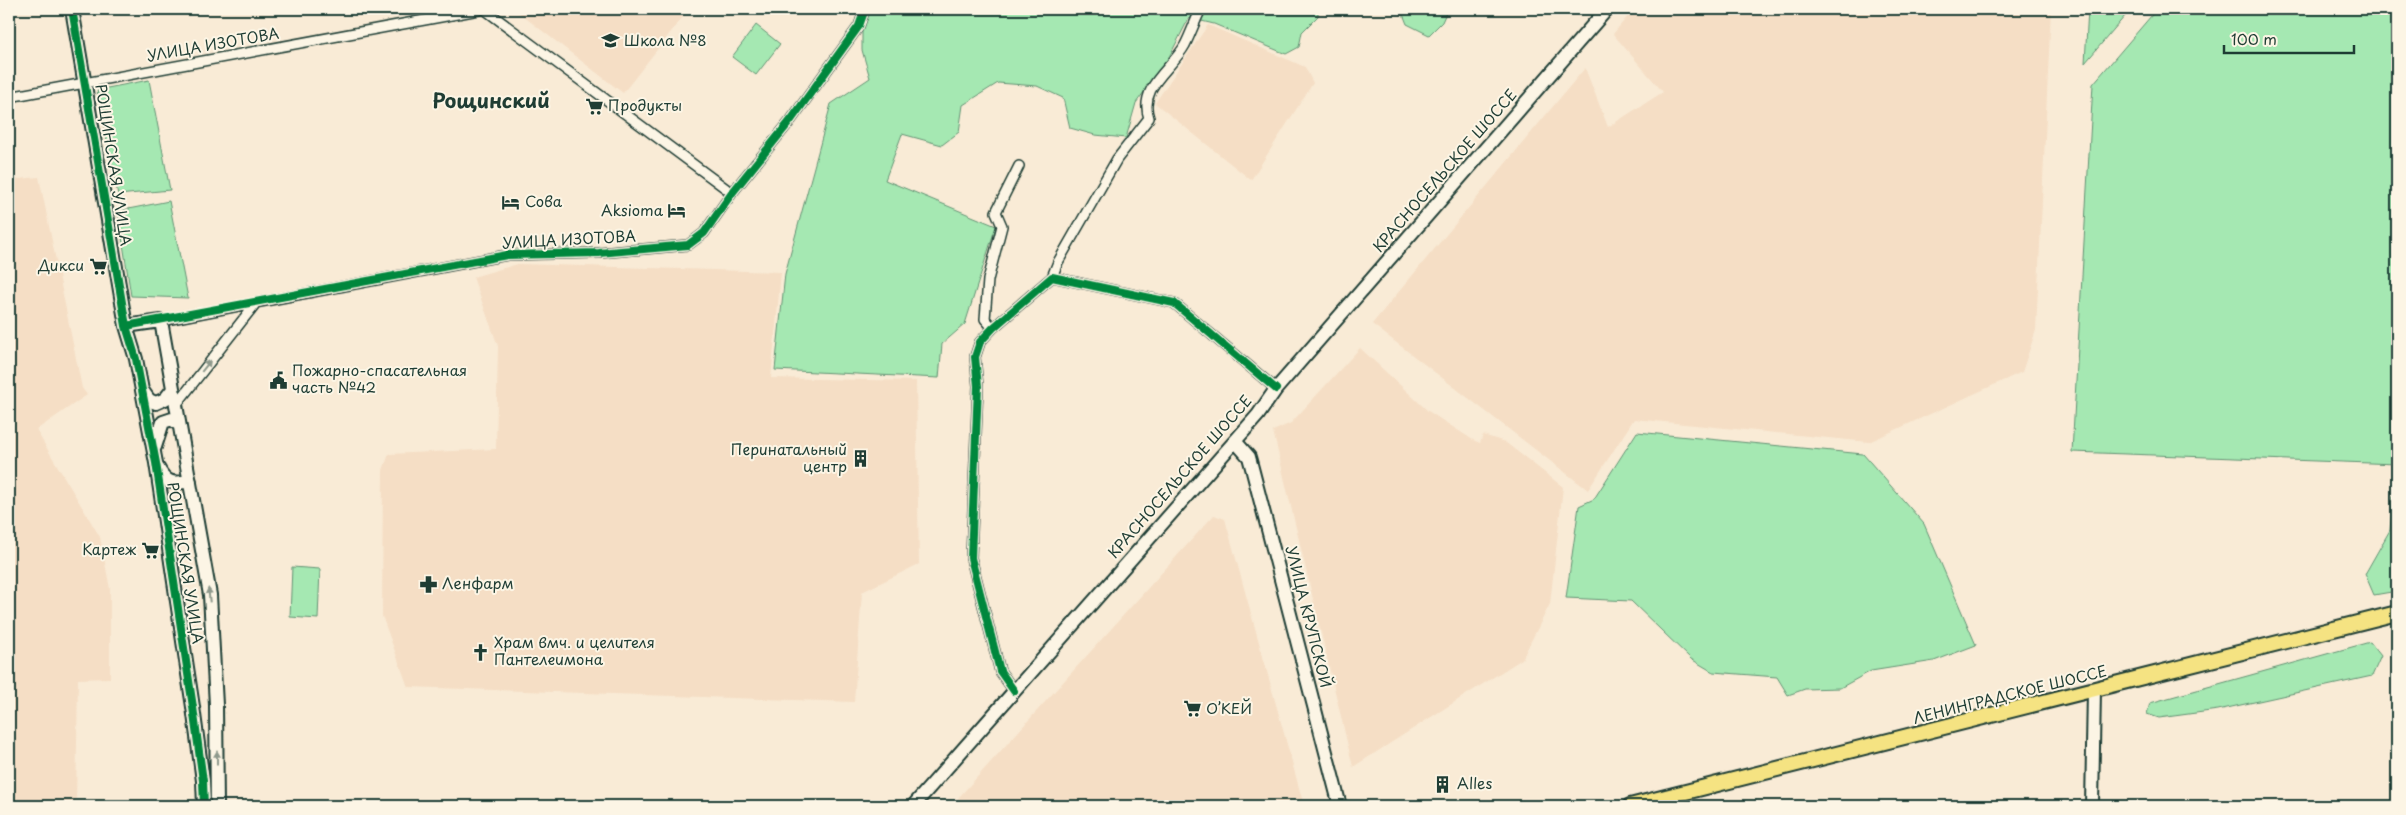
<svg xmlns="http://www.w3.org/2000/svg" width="2406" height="815" viewBox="0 0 2406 815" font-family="'Playpen Sans',sans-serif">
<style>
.built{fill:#f5dec5}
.green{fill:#a5e8b2;stroke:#629273}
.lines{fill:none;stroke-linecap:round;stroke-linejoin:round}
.street-casing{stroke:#1f3d34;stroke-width:12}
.secondary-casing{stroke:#1f3d34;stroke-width:16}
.primary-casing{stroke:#1f3d34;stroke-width:18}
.street{stroke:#fcf5e5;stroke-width:9}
.secondary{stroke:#fcf5e5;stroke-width:12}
.primary{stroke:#f5e382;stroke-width:14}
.cycleway-casing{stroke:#fcf5e5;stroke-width:11}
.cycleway{stroke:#00873e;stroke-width:8}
.oneway{fill:#8e998c}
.labels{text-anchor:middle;stroke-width:4;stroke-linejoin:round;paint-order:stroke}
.poi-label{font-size:15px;fill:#1f3d34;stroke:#fcf5e5;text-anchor:start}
.street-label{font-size:15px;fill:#1f3d34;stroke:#fcf5e5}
.district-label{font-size:20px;font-weight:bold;fill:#1f3d34;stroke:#fcf5e5}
</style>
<rect width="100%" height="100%" fill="#f9ebd6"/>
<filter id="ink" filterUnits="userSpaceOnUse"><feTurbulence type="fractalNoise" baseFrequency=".02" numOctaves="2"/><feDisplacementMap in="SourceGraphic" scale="10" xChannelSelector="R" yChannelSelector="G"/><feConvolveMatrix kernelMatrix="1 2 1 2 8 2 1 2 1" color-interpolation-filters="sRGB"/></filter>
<g filter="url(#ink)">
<!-- built -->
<path class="built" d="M514,9H689L623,93Z
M1634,9H2051L2036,330L2022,372L1869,442L1634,419L1588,490L1372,324L1585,68L1608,127L1663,92L1613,34Z
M1208,25L1305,67L1313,83L1251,180L1155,103Z
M39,177L82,388L87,395L36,430L100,537L110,589V678L78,679L76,806H9V180Z
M518,264L781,272L771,378L916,381L919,564L862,592L854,702L408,687L382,616L383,470L389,454L496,449L498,346L473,277Z
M1360,348L1428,411L1473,440L1480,443L1483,435L1505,442L1563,487L1550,604L1522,659L1353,767L1273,431L1291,423Z
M1214,515L1225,519L1304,806H951Z"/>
<!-- green -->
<path class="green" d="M862,9H1318V16L1302,32L1299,47L1286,54L1214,24L1189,18L1168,59L1136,103L1126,138L1095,135L1070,128L1063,98L1037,86L998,83L963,105L959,132L942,145L902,134L885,180L996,226L965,324L942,344L939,378L775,370L785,274L831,104L870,78L862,50Z
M1401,9H1443L1446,13L1442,22L1429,35L1407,24Z
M2088,9H2131L2085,63Z
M2157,9H2397V464L2072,452L2093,84Z
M756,25L780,44L756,75L732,57Z
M149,80L170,190L118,195L97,90Z
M169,201L188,298L131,296L118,211Z
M1637,432L1863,454L1924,524L1976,645L1934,661L1871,671L1840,688L1805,689L1788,695L1777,677L1713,672L1691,659L1631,601L1566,598L1579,506L1594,499Z
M2393,495H2397V591L2374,595L2365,574L2390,530Z
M292,567L320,569L318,619L290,617Z
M2370,642L2381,656L2372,676L2218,710L2159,718L2147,714L2150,703Z"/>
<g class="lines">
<defs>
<path id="street" d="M9,97L484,9L732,193
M1052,277L1058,262L1117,159L1149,118C1138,87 1172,69 1185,45C1191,33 1195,21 1201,9
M161,321L507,255L599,253L688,245L704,233L732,193L791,120L859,26L865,9
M993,328L985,319L988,280L1002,226L996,212L1019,166
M176,405L256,303
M1014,691L1000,671L971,558L978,386L975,357L980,342L993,328L1052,277L1174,303L1276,389"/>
<path id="secondary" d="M72,9L126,326L136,359L156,463L193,707L203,781L204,806
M126,326L161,321L210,595L216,705L217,806
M142,390L149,400L156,403L165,399L173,389
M1235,441L1249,457L1252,468L1340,806
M155,447L163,422L172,419L179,425
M158,468C166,484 174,484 190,481
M913,806L1258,415L1276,389L1607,9
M2092,806L2094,690"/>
<path id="primary" d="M1630,806L2397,613"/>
</defs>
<!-- street casing -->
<use href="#street" class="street-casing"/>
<!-- secondary casing -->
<use href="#secondary" class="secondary-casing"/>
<!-- primary casing -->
<use href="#primary" class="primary-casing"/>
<!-- street -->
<use href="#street" class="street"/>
<!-- secondary -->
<use href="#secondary" class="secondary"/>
<!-- primary -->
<use href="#primary" class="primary"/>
<defs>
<path id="cycleway" d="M72,9L126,326L136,359L156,463L193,707L203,781L204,806
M126,326L507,255L599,253L688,245L704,233L732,193L791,120L859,26L865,9
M1014,691L1000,671L971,558L978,386L975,357L980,342L993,328L1052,277L1174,303L1276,389"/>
</defs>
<!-- cycleway casing -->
<use href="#cycleway" class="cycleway-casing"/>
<!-- cycleway -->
<use href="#cycleway" class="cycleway"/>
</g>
<!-- one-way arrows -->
<defs><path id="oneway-solid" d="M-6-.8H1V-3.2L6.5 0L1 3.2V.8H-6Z" transform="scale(1.25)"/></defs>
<g class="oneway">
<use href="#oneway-solid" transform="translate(206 366) rotate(-52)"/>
<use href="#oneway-solid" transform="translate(209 595) rotate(-96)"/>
<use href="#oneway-solid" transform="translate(217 758) rotate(-90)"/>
</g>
</g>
<!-- icons -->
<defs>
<symbol id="school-bare" viewBox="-9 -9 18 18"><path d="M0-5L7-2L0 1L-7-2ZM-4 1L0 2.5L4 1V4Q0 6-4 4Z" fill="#1f3d34" stroke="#fcf5e5" stroke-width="2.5" paint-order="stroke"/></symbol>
<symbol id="supermarket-bare" viewBox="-9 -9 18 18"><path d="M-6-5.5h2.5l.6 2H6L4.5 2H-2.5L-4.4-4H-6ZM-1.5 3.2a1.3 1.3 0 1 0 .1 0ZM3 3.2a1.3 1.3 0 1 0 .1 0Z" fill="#1f3d34" stroke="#fcf5e5" stroke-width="2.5" paint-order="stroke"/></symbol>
<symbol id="hotel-bare" viewBox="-9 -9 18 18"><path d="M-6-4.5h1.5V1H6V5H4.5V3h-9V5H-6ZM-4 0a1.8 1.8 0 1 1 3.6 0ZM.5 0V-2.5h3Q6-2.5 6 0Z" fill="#1f3d34" stroke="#fcf5e5" stroke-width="2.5" paint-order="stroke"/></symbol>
<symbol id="civic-bare" viewBox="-9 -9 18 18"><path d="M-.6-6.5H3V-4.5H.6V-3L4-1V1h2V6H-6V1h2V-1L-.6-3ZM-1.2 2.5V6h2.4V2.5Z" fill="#1f3d34" stroke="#fcf5e5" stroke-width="2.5" paint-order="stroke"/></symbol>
<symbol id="building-bare" viewBox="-9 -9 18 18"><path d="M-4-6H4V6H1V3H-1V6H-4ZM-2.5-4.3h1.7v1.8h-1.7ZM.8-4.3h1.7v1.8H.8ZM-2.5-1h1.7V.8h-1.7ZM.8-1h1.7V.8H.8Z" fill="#1f3d34" stroke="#fcf5e5" stroke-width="2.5" paint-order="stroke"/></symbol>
<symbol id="pharmacy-bare" viewBox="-9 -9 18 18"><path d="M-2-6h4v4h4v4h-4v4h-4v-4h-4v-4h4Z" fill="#1f3d34" stroke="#fcf5e5" stroke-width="2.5" paint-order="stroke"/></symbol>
<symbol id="church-bare" viewBox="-9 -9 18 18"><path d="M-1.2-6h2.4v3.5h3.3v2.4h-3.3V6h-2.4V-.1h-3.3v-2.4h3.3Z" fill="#1f3d34" stroke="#fcf5e5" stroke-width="2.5" paint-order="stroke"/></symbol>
</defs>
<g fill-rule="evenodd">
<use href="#school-bare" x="598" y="28" width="25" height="25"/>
<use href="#supermarket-bare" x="582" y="94" width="25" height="25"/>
<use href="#hotel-bare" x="498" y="190" width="25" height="25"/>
<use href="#hotel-bare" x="664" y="198" width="25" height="25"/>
<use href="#supermarket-bare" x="86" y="254" width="25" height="25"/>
<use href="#civic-bare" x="266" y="368" width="25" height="25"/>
<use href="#building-bare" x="848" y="446" width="25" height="25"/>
<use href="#supermarket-bare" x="138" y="538" width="25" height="25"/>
<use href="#pharmacy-bare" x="416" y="572" width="25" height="25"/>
<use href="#church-bare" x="468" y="640" width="25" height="25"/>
<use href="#supermarket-bare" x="1180" y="696" width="25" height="25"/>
<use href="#building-bare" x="1430" y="772" width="25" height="25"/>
</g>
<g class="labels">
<!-- poi labels -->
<g class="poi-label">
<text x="624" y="46">Школа №8</text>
<text x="608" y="111">Продукты</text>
<text x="525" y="207">Сова</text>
<text x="663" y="216" text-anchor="end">Aksioma</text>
<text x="84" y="271" text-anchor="end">Дикси</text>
<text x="292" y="376">Пожарно-спасательная<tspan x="292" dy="17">часть №42</tspan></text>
<text x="847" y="455" text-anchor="end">Перинатальный<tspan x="847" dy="17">центр</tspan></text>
<text x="136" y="555" text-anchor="end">Картеж</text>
<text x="442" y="589">Ленфарм</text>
<text x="494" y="648">Храм вмч. и целителя<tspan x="494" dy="17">Пантелеимона</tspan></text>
<text x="1206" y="714">О’КЕЙ</text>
<text x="1457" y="789">Alles</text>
</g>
<!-- street labels -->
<g class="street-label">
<text transform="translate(213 45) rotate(-10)" y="5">УЛИЦА ИЗОТОВА</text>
<text transform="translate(113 165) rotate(81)" y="5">РОЩИНСКАЯ УЛИЦА</text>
<text transform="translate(1445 171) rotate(-49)" y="5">КРАСНОСЕЛЬСКОЕ ШОССЕ</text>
<text transform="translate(569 240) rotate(-3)" y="5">УЛИЦА ИЗОТОВА</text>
<text transform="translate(1180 477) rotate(-49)" y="5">КРАСНОСЕЛЬСКОЕ ШОССЕ</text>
<text transform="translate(185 563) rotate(81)" y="5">РОЩИНСКАЯ УЛИЦА</text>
<text transform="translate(1308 617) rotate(76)" y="5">УЛИЦА КРУПСКОЙ</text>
<text transform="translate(2010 695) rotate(-14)" y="5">ЛЕНИНГРАДСКОЕ ШОССЕ</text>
</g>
<!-- district labels -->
<g class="district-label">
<text x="491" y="108">Рощинский</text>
</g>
</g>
<!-- margin -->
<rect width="2406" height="815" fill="none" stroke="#fcf5e5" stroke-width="30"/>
<rect x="15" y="15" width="2376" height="785" fill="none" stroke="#1f3d34" stroke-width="2" filter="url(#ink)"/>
<!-- scale -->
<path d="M2224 45v8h130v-8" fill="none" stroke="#1f3d34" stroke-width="2.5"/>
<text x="2231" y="45" font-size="15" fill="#1f3d34" stroke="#fcf5e5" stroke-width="4" paint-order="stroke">100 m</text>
</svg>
